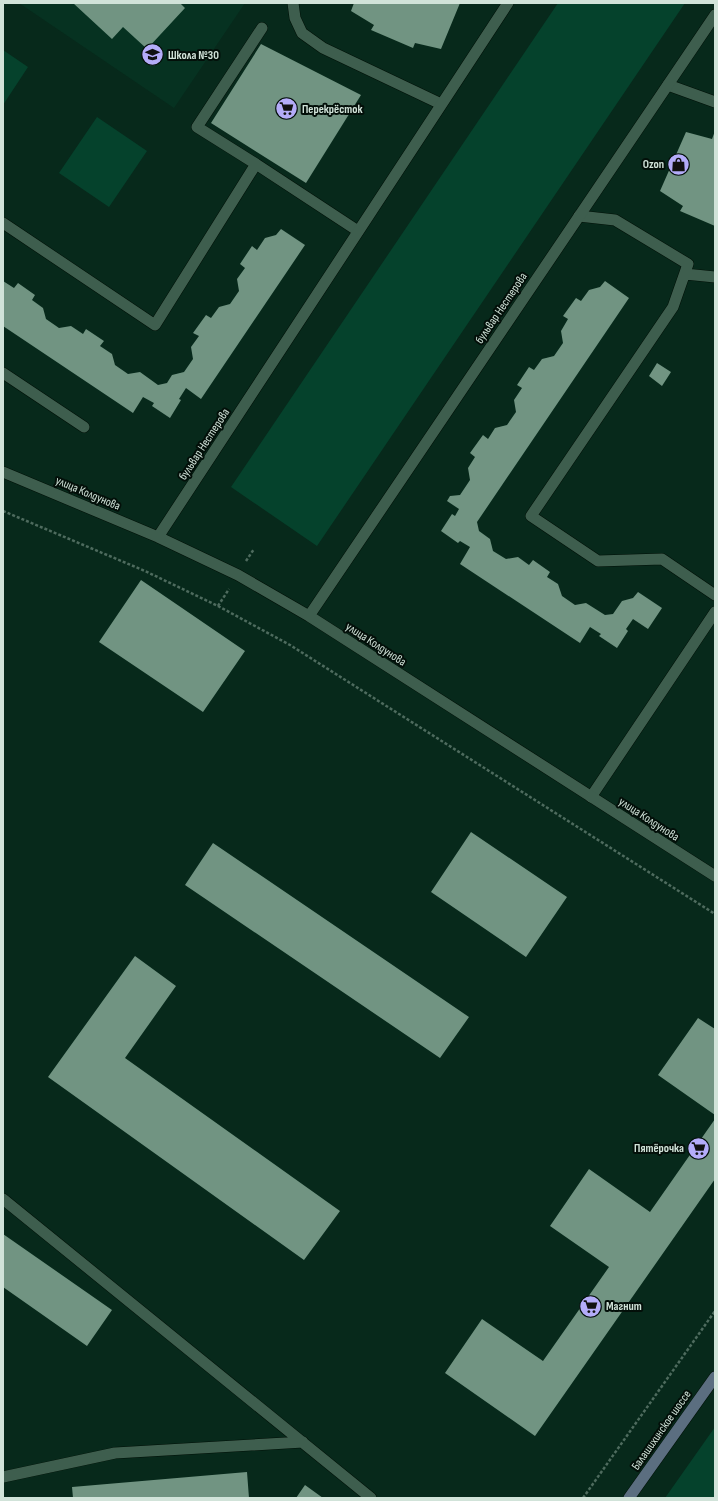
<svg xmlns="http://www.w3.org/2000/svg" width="718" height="1501" viewBox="0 0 718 1501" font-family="'Sofia Sans Condensed',sans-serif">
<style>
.built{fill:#063221}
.green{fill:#05422c}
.building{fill:#719482}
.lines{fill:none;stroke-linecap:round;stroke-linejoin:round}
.service-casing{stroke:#001007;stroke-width:12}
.minor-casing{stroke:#001007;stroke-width:12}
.secondary-casing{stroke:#001007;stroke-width:12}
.path{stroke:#4e6b5e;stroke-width:2.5;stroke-dasharray:3 2;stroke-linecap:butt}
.service{stroke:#3e5e4e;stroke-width:11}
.minor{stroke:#3e5e4e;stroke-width:11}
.secondary{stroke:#5b6e80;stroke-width:11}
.labels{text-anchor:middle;stroke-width:4;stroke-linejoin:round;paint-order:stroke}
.poi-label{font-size:12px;font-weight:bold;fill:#d1e3d9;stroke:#030f09;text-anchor:start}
.street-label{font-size:12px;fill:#d1e3d9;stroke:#030f09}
</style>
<rect width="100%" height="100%" fill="#07291b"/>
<!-- built -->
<path class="built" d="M19,3H245L174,108Z"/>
<!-- green -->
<path class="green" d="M558,3H685L317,546L231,487Z
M3,50L28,67L3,105Z
M97,117L147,151L109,207L59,173Z
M715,1427V1498H665Z"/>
<!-- building -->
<path class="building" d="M73,3H180L185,8L147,49L123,27L112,39Z
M354,3H460L441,49L415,43L413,48L371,30L374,25L351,11Z
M261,44L361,95L306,183L211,123Z
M715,131V226L680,211L683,206L660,191L686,132L712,139Z
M281,229L305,245L201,399L186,388L179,399L181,400L170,418L152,406L154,403L143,397L133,413L3,326V281L14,288L18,283L35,295L32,300L43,308L46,319L59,328L71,326L83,334L86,329L104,341L100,346L112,354L115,365L128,374L140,372L158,385L167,383L172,375L184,372L193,359L191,347L199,336L193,333L206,315L211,318L219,307L230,304L239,291L237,279L245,268L240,264L252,246L257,250L265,238L276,235Z
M605,281L629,298L477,522L479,531L490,539L493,551L506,559L518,557L529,565L533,560L550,572L547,577L558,584L562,596L575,605L586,603L605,615L613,614L622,601L633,598L638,592L662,608L648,629L633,619L626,629L628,631L617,648L599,636L601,634L590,627L580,643L460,564L470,547L460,541L458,543L441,531L452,514L455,516L459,509L447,501L450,496L460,495L470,480L468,468L475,457L470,453L483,435L488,439L495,428L507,425L516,412L514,400L522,388L517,385L529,367L534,370L542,359L554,356L563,343L561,331L568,319L563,316L576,298L581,301L589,290L600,287Z
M657,363L671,372L662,386L649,376Z
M141,580L245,651L203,712L99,642Z
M471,832L567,897L526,957L431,892Z
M213,843L469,1017L440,1058L185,885Z
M135,956L176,986L125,1058L340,1211L304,1260L48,1077Z
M698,1018L715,1029V1115L658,1075Z
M715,1119V1179L535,1436L445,1373L482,1319L543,1361L609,1267L550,1226L589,1169L650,1212Z
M3,1234L112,1310L87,1346L3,1287Z
M247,1472L249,1498H73L72,1487Z
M305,1485L323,1498H296Z"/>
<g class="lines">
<defs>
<path id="service" d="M293,3L295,18L302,33L323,48L441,104
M668,85L715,102
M256,164L358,231
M579,216L615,220L688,264L673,307L531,516L598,561L662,559L715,595
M3,223L155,325L256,164L197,127L262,28
M685,274L715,277
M3,373L84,427
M591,797L715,612
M3,1199L371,1498
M3,1477L115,1453L303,1442"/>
<path id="minor" d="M3,472L158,537L238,575L309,616L715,876
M158,537L508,3
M309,616L715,15"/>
<path id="secondary" d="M629,1498L715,1377"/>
</defs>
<!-- service casing -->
<use href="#service" class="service-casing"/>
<!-- minor casing -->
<use href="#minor" class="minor-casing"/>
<!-- secondary casing -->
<use href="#secondary" class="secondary-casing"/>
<!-- path -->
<path class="path" d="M3,511L145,571L218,606L290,645L715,914
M246,561L254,549
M218,606L229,589
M583,1498L715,1311"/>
<!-- service -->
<use href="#service" class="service"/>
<!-- minor -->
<use href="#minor" class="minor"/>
<!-- secondary -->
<use href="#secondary" class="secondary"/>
</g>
<!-- icons -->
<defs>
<symbol id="school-disc" viewBox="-11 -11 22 22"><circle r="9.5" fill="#b4acf9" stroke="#030f09"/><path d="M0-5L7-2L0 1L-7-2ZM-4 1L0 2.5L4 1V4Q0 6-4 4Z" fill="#111"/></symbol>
<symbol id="supermarket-disc" viewBox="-11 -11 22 22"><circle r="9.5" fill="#b4acf9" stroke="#030f09"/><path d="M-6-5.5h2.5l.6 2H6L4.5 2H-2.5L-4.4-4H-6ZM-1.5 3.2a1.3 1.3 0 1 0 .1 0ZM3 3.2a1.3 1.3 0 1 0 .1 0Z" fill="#111"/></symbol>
<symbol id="shop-disc" viewBox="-11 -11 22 22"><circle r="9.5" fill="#b4acf9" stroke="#030f09"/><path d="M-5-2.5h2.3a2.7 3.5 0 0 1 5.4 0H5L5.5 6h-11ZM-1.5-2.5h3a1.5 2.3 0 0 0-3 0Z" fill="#111"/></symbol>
</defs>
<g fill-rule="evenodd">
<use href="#school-disc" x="140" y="42" width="25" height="25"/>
<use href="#supermarket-disc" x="274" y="96" width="25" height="25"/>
<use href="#shop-disc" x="666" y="152" width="25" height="25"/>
<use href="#supermarket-disc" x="686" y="1136" width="25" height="25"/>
<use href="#supermarket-disc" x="578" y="1294" width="25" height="25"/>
</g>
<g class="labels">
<!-- poi labels -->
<g class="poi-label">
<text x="168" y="59">Школа №30</text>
<text x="302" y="113">Перекрёсток</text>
<text x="664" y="168" text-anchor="end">Ozon</text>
<text x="684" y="1152" text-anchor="end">Пятёрочка</text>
<text x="606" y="1310">Магнит</text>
</g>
<!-- street labels -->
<g class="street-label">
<text transform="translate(501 308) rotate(-56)" y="4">бульвар Нестерова</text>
<text transform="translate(204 444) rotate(-57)" y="4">бульвар Нестерова</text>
<text transform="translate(88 493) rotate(23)" y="4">улица Колдунова</text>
<text transform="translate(376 644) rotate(33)" y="4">улица Колдунова</text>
<text transform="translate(649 819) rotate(33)" y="4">улица Колдунова</text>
<text transform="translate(661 1430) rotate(-55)" y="4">Балашихинское шоссе</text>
</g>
</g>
<!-- border -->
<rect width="718" height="1501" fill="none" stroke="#d1e3d9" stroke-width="8"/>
</svg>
